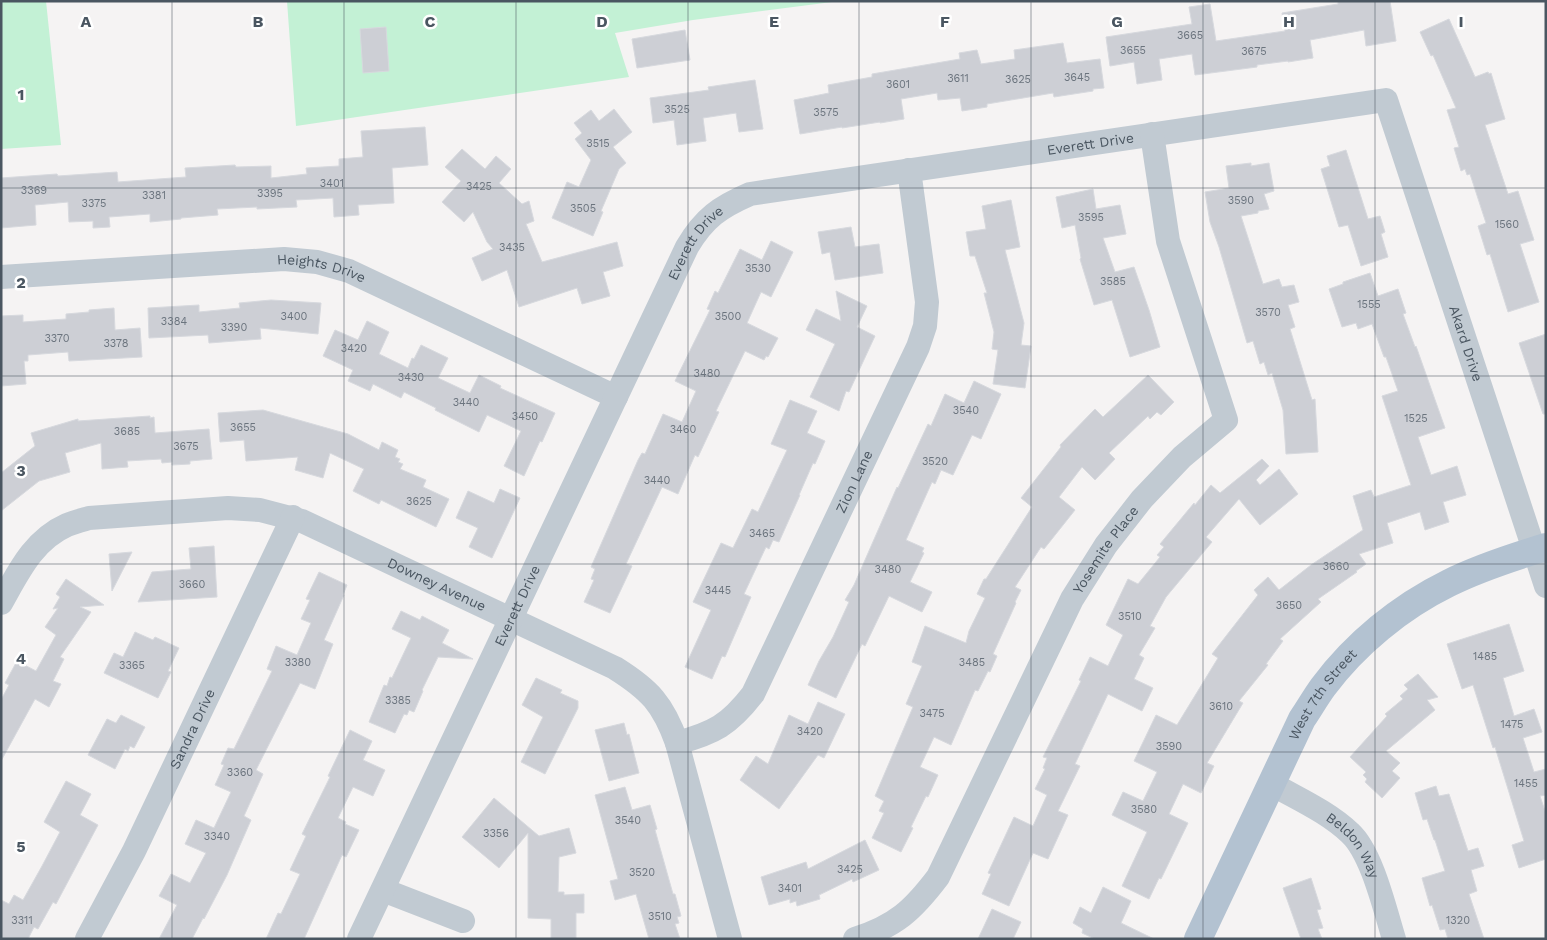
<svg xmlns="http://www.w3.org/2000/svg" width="1547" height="940" viewBox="0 0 1547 940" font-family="'Work Sans',sans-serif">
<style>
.green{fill:#c3f1d5}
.building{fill:#cdcfd5;stroke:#d7d9de}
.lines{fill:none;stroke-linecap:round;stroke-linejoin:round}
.minor{stroke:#c1cad2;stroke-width:24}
.major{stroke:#b3c2d1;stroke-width:28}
.grid{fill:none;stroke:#4a5661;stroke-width:1;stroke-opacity:0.55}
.labels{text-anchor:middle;stroke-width:5;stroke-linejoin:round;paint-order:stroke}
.number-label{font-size:11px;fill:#6b747e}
.street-label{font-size:14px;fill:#4a5661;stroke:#fff}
.grid-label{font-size:16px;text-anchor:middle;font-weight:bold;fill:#4a5661;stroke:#fff;stroke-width:5;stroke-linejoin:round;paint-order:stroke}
</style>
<rect width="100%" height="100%" fill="#f5f3f3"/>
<!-- green -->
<path class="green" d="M1,1H46L61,145L1,149Z
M287,1H840L693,20L615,33L629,77L296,126Z"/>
<!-- building -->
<path class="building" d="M1338,1H1390L1396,41L1366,46L1364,30L1310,40L1313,58L1288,62V61L1257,65V67L1195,75L1192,54L1159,59L1162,80L1137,84L1134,62L1110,66L1106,37L1192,24L1189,7L1210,4L1216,41L1285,31L1282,13L1338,4Z
M1449,19L1475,77L1488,72L1489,74L1491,73L1505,119L1485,125L1508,194L1518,191L1534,240L1520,244L1539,302L1508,312L1490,254L1487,255L1478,226L1486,223L1470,174L1467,175L1465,169L1461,171L1454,148L1459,147L1447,110L1456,108L1433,55L1431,56L1420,32Z
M386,27L389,71L363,73L360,29Z
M685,30L690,60L637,68L632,39Z
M1063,43L1067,63L1100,59L1104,88L1093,89V91L1054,97L1053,93L987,104V107L962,111L960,98L938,100L937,93L901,99L904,119L880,123V122L842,128V127L800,134L794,100L829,93L828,85L872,77V74L960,59L959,53L977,50L981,64L1015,59L1014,50Z
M755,80L763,129L739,132L736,113L703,118L706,141L677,145L674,120L653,123L650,98L709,90L708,87Z
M614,109L632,132L613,147L626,163L619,169L601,211L603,212L593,236L552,218L567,182L579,187L591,160L575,139L582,133L574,123L591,110L599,121Z
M425,127L428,165L392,168L394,203L358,205L359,215L334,217L333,198L296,200L297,207L257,209V207L217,209L218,215L181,218V219L150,222V214L109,217L110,227L93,228V221L69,222L68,202L35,205L36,225L1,228V178L57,174L58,176L117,172L118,182L186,177L185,168L235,165L236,167L271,166V178L307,174L306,168L339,166V159L363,157L361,131Z
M462,149L485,169L496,156L511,169L499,183L522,204L529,201L534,221L526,224L542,262L617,242L623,266L603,272L610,296L582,304L577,288L519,307L507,270L482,281L472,258L493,249L487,242L473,212L464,222L442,202L461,181L445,167Z
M1346,150L1368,219L1380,216L1385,232L1381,234L1388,257L1361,266L1348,225L1339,227L1321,169L1330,166L1327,156Z
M1251,163V166L1269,163L1274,191L1264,194L1269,209L1258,211V213L1241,216L1263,284L1279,279L1282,287L1294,285L1299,302L1288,305L1295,327L1290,329L1312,400L1315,399L1318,452L1286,454L1283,410L1272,373L1268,375L1264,362L1260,364L1253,341L1247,343L1219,247L1210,222L1205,192L1229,188L1226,166Z
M1093,189L1096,209L1120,205L1126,234L1103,238L1115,272L1134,267L1149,310L1160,347L1130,357L1112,300L1094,305L1080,259L1081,258L1075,225L1062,228L1056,197Z
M1011,200L1020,247L1005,250L1024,323L1021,345L1031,346L1025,388L993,384L998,350L992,349L994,332L984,293H987L975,256H970L966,232L986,229L982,206Z
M851,227L855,247L879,244L883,273L835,280L830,252L822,254L818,232Z
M771,241L793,252L771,297L761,292L747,323L778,338L768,357L766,356L764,360L745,351L716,411L719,412L698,457L695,455L678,494L662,487L626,564L632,566L610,613L584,602L594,580L591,579L595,569L591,567L638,460L642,453L645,454L663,414L682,422L696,391L675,381L710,310L707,309L715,291L718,293L740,249L762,260Z
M1370,273L1378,296L1398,289L1406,313L1403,314L1415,347L1416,346L1445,428L1418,437L1431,475L1457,466L1466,495L1443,502L1449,522L1425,530L1420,512L1387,523L1393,543L1359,554L1366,564L1356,571L1357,572L1318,599L1321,602L1280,639L1283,641L1266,664L1268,665L1239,701L1243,703L1207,763L1214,766L1201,793L1183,784L1169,814L1188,823L1161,879L1159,878L1149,899L1122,886L1147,832L1112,815L1123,792L1143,801L1157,772L1134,761L1156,715L1177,725L1218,658L1212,654L1258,595L1254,590L1268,577L1279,590L1311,565L1363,530L1353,496L1371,490L1374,497L1411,485L1382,396L1398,391L1386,357H1384L1372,324L1358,329L1356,323L1342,327L1329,289L1343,284V282Z
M836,291L867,306L857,327L875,336L849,392L846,391L839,411L810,397L835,344L806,330L816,309L841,321Z
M271,300L321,303L318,334L260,328L261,339L209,343L208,335L149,338L148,308L199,305V312L240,308L239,303Z
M114,308L115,330L140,328L142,357L69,361L68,352L28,355V361H24L26,384L1,386V316L23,315V322L66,319V314L89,312V310Z
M367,321L389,332L379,354L408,368L412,358L414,359L421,345L448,358L438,378L470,393L479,375L501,386L500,388L555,413L542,442L540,441L524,476L504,466L521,431L487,415L479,432L435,410L436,408L404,392L401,398L373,384L370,391L348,381L353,370L323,356L335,330L358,340Z
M1546,334V414H1543L1519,343Z
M1148,375L1174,402L1161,415L1157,412L1150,419L1148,416L1109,453L1115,459L1095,480L1082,467L1059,497L1075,510L1044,549L1041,547L1015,587L1021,590L1015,602L1016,603L993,654L997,656L990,672L988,671L978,691L975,690L951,745L934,737L920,767L938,775L928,797L926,796L911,827L913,828L901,852L872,838L884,813L879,811L884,801L875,796L913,707L906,704L922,666L912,662L925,626L966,643L969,631L985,598L977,594L984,579H986L1032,507L1021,498L1061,447L1060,445L1095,409L1103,417Z
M974,381L1001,394L981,439L972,435L953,475L941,470L935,484L932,482L906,540L924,548L922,552L924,553L910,582L932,592L922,612L889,596L865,646L862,644L836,698L808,685L819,661L833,637L849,602L845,600L854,585L897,487L898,488L928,424L931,426L945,394L964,403Z
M790,400L817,411L807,433L825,441L815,464L813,463L799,495H800L779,542L773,540L769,549L766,547L744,594L751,597L725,657L722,656L712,679L685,667L711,610L693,602L721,543L733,548L752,509L758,512L787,450L771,444Z
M263,410L348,434L379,450L382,442L398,450L395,457L400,459L398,462L403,464L400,469L426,480L423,487L449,499L436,527L381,500L379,504L353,491L364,469L330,453L323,478L295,470L298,457L246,461L244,440L220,442L218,413Z
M150,416V418L154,417L155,433L209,429L212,459L190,461V464L172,465V462L162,463L161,459L127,461L128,467L102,469L101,443L65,453L70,472L39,481L1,511V473L35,446L31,433L78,419V421Z
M1262,459L1269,466L1256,480L1260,485L1279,469L1298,494L1260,525L1239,499L1206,537L1212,542L1166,597L1150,626L1155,628L1139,655L1144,658L1134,679L1153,688L1142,711L1108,694L1075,764L1080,766L1058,811L1068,815L1048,859L1033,853L1009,906L982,894L991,874L988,873L1014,817L1033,826L1047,795L1035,789L1045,769L1043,768L1047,758L1043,757L1081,681L1079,680L1090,657L1108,666L1123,635L1106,625L1128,579L1138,584L1160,557L1157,555L1164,547L1160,544L1194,503L1195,505L1211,485L1220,493Z
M500,489L520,498L492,558L469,547L478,528L456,518L468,491L494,503Z
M214,546L217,597L138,602L152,572L191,569L189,548Z
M132,552L112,591L109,554Z
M319,572L347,585L343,595H344L324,640L333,644L315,689L300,683L256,770L263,774L244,816L251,820L227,875L204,919L203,918L192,939H159L177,905L159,896L171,874L190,883L206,853L185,844L196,820L214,828L231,792L215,785L224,765L221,764L228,748L234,749L272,671L267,669L276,646L297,655L311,623L301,619L310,600L306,599Z
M66,579L104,605L80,607L91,612L60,657L64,659L53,681L61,684L49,707L35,699L1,761V700L9,685L5,683L17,661L36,671L56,635L45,627L58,608L53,609L60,597L56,594Z
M401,611L420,620L422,616L449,630L442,643L473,659L438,657L422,690L423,691L414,712L409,710L407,715L404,714L395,733L369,722L384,685L387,686L390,677L392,678L411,638L392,629Z
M1509,624L1524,671L1503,678L1514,716L1534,709L1542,732L1523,738L1534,772L1546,769V795L1540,796L1546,814V859L1519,868L1512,845L1524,841L1495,747L1493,748L1473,685L1462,689L1447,644Z
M135,632L153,640L155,637L179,648L168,671L171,672L158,698L104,673L114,653L123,657Z
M1418,674L1438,697L1427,700L1435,710L1386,751L1400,763L1392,771L1400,778L1382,798L1365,782L1367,779L1363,775L1366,772L1350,757L1387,716L1385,714L1403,699L1400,696L1408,689L1404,685Z
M536,678L562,690L560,693L578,701V708L545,774L521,762L543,717L522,705Z
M818,702L845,714L824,758L818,755L779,809L740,780L756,756L768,764L789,715L808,724Z
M121,715L145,727L134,748L130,746L128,751L125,749L115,769L88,755L107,719L116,723Z
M624,723L627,735L629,734L639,773L609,781L595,730Z
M350,730L372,741L363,760L385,770L373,796L353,787L338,818L346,822L345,824L359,830L346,857L342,855L304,939H266L278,913L281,914L300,874L290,870L306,836L302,834L330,777L328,776Z
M66,781L91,794L80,815L98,825L56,904L53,902L38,929L34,927L28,939H1V900L9,904L14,895L23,900L42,866L60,832L44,822Z
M1436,786L1439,796L1449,794L1468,851L1478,848L1484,866L1471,870L1477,891L1469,894L1484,939H1448L1445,929L1440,930L1432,905L1430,906L1422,878L1445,871L1435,840H1434L1427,819L1423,820L1415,793Z
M625,787L632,810L650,805L657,829L655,830L673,894H675L681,916L677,917L679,923L675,924L680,939H649L636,894L615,900L610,881L618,879L595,795Z
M494,798L539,836L569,828L576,853L559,857L558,892H564V895L584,894V913H576V939H551V919L528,918V833L499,868L462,837Z
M865,840L879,870L853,882L852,879L819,895L820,899L797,906L796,901L790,903V899L769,905L761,877L806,862L808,869Z
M1311,878L1321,909L1317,910L1323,928L1318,929L1322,939H1301L1283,888Z
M1103,887L1131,901L1121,923L1154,939H1095L1082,933L1083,929L1073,923L1080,907L1091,913Z
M992,909L1021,922L1013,939H978Z"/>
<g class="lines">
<!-- minor -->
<g class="minor">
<path id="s1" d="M1,277L284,259L317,262L349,271L616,397"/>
<path id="s2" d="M1,603C18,573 33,540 67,525C74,522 82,520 89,518L228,508L260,510L302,521L615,668C650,690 663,704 677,743L730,939"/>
<path id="s3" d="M677,743C714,733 729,725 753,694L918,347L925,326L927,302L909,170"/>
<path id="s4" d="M1272,784C1298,799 1328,812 1350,833C1372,853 1385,910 1394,939"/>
<path d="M383,890L463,921"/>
<path id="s5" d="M87,939L134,851L293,517"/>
<path id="s6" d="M359,939L687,247C704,218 720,207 750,194L1386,100L1546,586"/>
<path id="s7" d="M855,939C896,926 913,910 938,877L1072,599L1106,545L1142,499L1182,457L1226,420L1168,241L1152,134"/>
</g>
<!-- major -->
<path class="major" id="s8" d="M1198,939L1302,719C1309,709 1315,698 1323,687C1355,644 1400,607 1449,583C1479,568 1513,557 1546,547"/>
</g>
<!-- grid -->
<path class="grid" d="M172,1V939M344,1V939M516,1V939M688,1V939M859,1V939M1031,1V939M1203,1V939M1375,1V939M1,188H1546M1,376H1546M1,564H1546M1,752H1546"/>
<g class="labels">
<!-- number labels -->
<g class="number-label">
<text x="1190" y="39">3665</text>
<text x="1133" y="54">3655</text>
<text x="1254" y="55">3675</text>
<text x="1077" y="81">3645</text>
<text x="958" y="82">3611</text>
<text x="1018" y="83">3625</text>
<text x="898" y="88">3601</text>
<text x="677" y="113">3525</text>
<text x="826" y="116">3575</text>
<text x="598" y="147">3515</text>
<text x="332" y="187">3401</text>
<text x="479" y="190">3425</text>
<text x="34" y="194">3369</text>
<text x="270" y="197">3395</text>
<text x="154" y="199">3381</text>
<text x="1241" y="204">3590</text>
<text x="94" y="207">3375</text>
<text x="583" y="212">3505</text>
<text x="1091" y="221">3595</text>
<text x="1507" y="228">1560</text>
<text x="512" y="251">3435</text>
<text x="758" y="272">3530</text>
<text x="1113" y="285">3585</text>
<text x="1369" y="308">1555</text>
<text x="1268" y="316">3570</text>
<text x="294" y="320">3400</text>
<text x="728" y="320">3500</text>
<text x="174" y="325">3384</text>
<text x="234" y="331">3390</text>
<text x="57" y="342">3370</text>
<text x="116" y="347">3378</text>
<text x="354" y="352">3420</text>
<text x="707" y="377">3480</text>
<text x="411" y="381">3430</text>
<text x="466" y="406">3440</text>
<text x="966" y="414">3540</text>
<text x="525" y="420">3450</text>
<text x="1416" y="422">1525</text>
<text x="243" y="431">3655</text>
<text x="683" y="433">3460</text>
<text x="127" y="435">3685</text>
<text x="186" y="450">3675</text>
<text x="935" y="465">3520</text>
<text x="657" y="484">3440</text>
<text x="419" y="505">3625</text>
<text x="762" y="537">3465</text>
<text x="1336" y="570">3660</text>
<text x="888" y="573">3480</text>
<text x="192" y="588">3660</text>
<text x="718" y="594">3445</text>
<text x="1289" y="609">3650</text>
<text x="1130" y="620">3510</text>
<text x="1485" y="660">1485</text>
<text x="298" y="666">3380</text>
<text x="972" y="666">3485</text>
<text x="132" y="669">3365</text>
<text x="398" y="704">3385</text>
<text x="1221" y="710">3610</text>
<text x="932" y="717">3475</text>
<text x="1512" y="728">1475</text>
<text x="810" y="735">3420</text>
<text x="1169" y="750">3590</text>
<text x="240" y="776">3360</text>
<text x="1526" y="787">1455</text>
<text x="1144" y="813">3580</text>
<text x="628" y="824">3540</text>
<text x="496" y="837">3356</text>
<text x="217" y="840">3340</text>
<text x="850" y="873">3425</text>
<text x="642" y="876">3520</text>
<text x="790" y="892">3401</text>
<text x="660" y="920">3510</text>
<text x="22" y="924">3311</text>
<text x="1458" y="924">1320</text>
</g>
<!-- street labels -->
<g class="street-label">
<text dy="5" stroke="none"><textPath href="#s6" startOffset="1194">Everett Drive</textPath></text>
<text dy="5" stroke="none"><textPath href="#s6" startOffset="774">Everett Drive</textPath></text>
<text dy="5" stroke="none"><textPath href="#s1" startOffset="322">Heights Drive</textPath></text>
<text dy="5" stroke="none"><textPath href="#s6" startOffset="1749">Akard Drive</textPath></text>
<text dy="5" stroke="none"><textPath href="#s3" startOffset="328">Zion Lane</textPath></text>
<text dy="5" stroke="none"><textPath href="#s7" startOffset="474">Yosemite Place</textPath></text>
<text dy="5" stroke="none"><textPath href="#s2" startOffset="491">Downey Avenue</textPath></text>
<text dy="5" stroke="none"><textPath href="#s6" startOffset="369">Everett Drive</textPath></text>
<text dy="5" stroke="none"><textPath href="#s8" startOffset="275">West 7th Street</textPath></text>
<text dy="5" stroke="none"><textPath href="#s5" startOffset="235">Sandra Drive</textPath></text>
<text dy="5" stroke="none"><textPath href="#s4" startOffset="104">Beldon Way</textPath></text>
</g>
</g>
<g class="grid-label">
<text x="86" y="27">A</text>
<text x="258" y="27">B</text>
<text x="430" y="27">C</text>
<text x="602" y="27">D</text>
<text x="774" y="27">E</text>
<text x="945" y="27">F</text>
<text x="1117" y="27">G</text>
<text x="1289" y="27">H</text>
<text x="1461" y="27">I</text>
<text x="21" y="100">1</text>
<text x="21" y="288">2</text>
<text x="21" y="476">3</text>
<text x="21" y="664">4</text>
<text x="21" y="852">5</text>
</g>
<!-- border -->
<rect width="1547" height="940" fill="none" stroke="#4a5661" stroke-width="5"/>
</svg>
